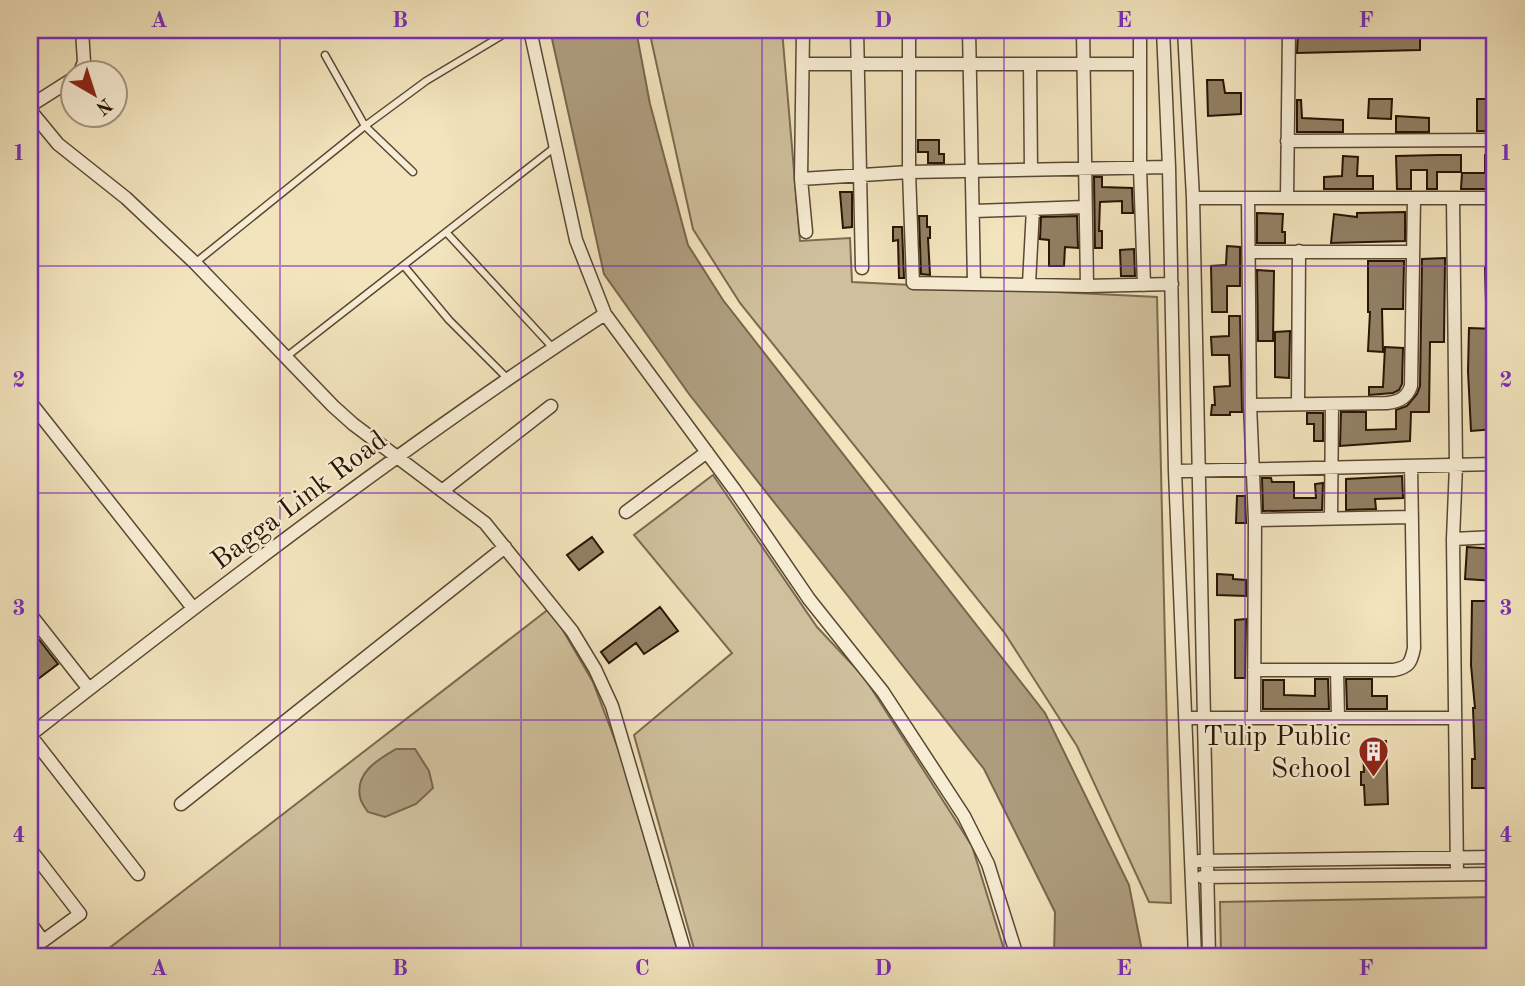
<svg xmlns="http://www.w3.org/2000/svg" width="1525" height="986" viewBox="0 0 1525 986" font-family="'Old Standard TT',serif">
<style>
.green{fill:#cfc09d;stroke:#7b6a50;stroke-width:2}
.water{fill:#ad9d7e;stroke:#77664d;stroke-width:2}
.building{fill:#918064;stroke:#271303;stroke-width:2}
.lines{fill:none;stroke-linecap:round;stroke-linejoin:round}
.service-casing{stroke:#5a4732;stroke-width:9}
.minor-casing{stroke:#5a4732;stroke-width:15}
.service{stroke:#f7edd4;stroke-width:6}
.minor{stroke:#f7edd4;stroke-width:12}
.grid{fill:none;stroke:#7b2cbf;stroke-width:2;stroke-opacity:0.55}
.labels{text-anchor:middle;stroke-width:5;stroke-linejoin:round;paint-order:stroke}
.street-label{font-size:28px;fill:#271303;stroke:#f7edd4}
.poi-label{font-size:28px;fill:#271303;stroke:#f7edd4;text-anchor:end}
.neatline{fill:none;stroke:#7b2cbf;stroke-width:2.5}
.grid-label{font-size:23px;text-anchor:middle;font-weight:bold;fill:#7b2cbf}
</style>
<rect width="100%" height="100%" fill="#f2e4bd"/>
<filter id="stains"><feTurbulence type="fractalNoise" baseFrequency=".00286" numOctaves="4"/><feColorMatrix values="0 0 0 0 .2 0 0 0 0 .09 0 0 0 0 .02 0 0 0 .5 -.17"/></filter>
<radialGradient id="worn" r=".72"><stop offset=".6" stop-color="#630" stop-opacity="0"/><stop offset="1" stop-color="#630" stop-opacity=".3"/></radialGradient>
<!-- green -->
<path class="green" d="M649,30H782L800,241L850,238L852,282L1157,297L1171,903L1149,902L1077,746L1004,632L740,303L693,229Z
M713,475L817,627L864,677L972,846L1006,956H696L634,735L732,653L634,535Z
M550,608L593,682L622,759L679,956H99Z
M1495,897V956H1221L1220,902Z"/>
<!-- water -->
<path class="water" d="M550,30H636L650,104L688,245L723,300L1045,713L1129,885L1143,956H1054L1055,912L984,769L689,394L604,274Z
M396,749H415L429,771L433,788L416,804L385,817L368,812C365,808 361,802 360,797C355,772 379,759 396,749Z"/>
<!-- building -->
<path class="building" d="M1298,30H1309V36H1320L1394,34V30H1412V35H1420V50L1297,53Z
M1207,80H1223L1225,93H1241V114L1208,116Z
M1369,99H1392L1391,119L1368,118Z
M1477,99H1494V131H1477Z
M1297,100H1301L1302,118L1343,120V132H1297Z
M1396,116L1429,118V132H1396Z
M918,140H939V154H944V163H928V152H918Z
M1438,155H1461V172H1437V189H1427V170H1411V189H1397L1396,156Z
M1485,155H1495V189H1461L1462,173H1485Z
M1343,156L1358,157L1357,176H1373V189H1324V177L1342,176Z
M1094,177H1102V187L1132,188L1133,213H1122V201L1100,202L1099,231H1102V248H1095Z
M840,192H852V227L843,228Z
M1405,212V241L1331,243L1334,214L1357,217V213Z
M1257,213L1283,214L1282,232H1285V243H1257Z
M919,216H927V227H930V238H928L930,275L921,274Z
M1077,216L1078,248L1065,247L1064,266H1049V240L1040,239L1041,217Z
M893,227H902L904,278H899L898,240L893,241Z
M1227,246L1240,247V286H1227V312H1212L1211,266L1226,265Z
M1134,249L1135,276H1121L1120,250Z
M1445,258L1444,342H1430L1429,412H1411L1410,441L1340,446L1341,412H1366V430L1396,429V410L1407,406L1417,394L1420,386L1422,259Z
M1368,261H1404L1403,309H1382L1383,352L1368,351L1370,312H1368Z
M1485,268H1495V302H1486Z
M1257,270L1274,271L1273,341H1258Z
M1229,316H1240L1242,412H1230V415H1211L1212,405H1215L1214,387L1230,386L1229,355H1212L1211,337L1229,336Z
M1469,328L1495,329V429L1471,431L1468,371Z
M1290,331L1289,378L1275,377V332Z
M1385,347L1403,348L1402,384L1399,390L1393,393L1369,395V387H1383Z
M1307,413H1323V441H1314V424H1307Z
M1402,476L1403,498L1375,499L1376,509L1346,510V479Z
M1262,478H1271L1272,482H1294V498H1316L1315,484L1323,483L1322,510L1263,511Z
M1237,496H1245L1246,523H1236Z
M592,537L603,552L579,570L567,555Z
M1467,547L1495,549V581L1465,579Z
M1217,574L1233,575V579L1246,580V596L1217,595Z
M1472,601H1495V661H1493L1495,691V788H1472V759H1475L1473,708H1475L1471,665Z
M660,607L678,631L644,654L636,643L609,663L601,652Z
M1246,619L1245,678H1235V620Z
M30,628L58,664L30,685Z
M1315,679H1328L1329,709H1263V680H1284V695L1315,696Z
M1346,679H1372V696H1387V709H1347Z
M1386,741L1388,804L1365,805L1364,785H1361V772H1364L1363,748H1367V742Z"/>
<g class="lines">
<defs>
<path id="service" d="M325,55L365,126L413,172
M446,232L553,348
M195,263L365,126L426,81L511,30
M404,266L449,320L507,378
M286,357L555,147"/>
<path id="minor" d="M530,30L576,240L605,314L734,489L809,599L883,692L964,816L988,864L1017,956
M803,30L801,179L806,232
M857,30L862,268
M909,30V172L913,283L1087,286L1172,284
M969,30L974,283
M1083,30L1087,286
M1140,30V168L1144,285
M1163,30L1169,167L1175,471L1195,956
M1184,30L1193,198L1209,956
M804,64H1140
M1030,64L1031,170
M79,74L84,62L82,30
M30,106L74,78
M30,110L58,144L126,198L195,263L333,406L353,424L485,523L572,631L595,669L612,706L686,956
M1287,141L1495,140
M801,179L909,172L1169,167
M1193,198H1495
M1248,198L1250,405L1255,520L1254,718
M1287,198L1289,30
M1453,198L1456,465L1453,539L1457,874
M974,211L1085,207
M1249,252H1413
M1029,284L1033,209
M30,402L193,608
M1298,404L1299,251
M1250,405L1387,403C1399,402 1407,398 1411,386L1414,198
M1175,471L1495,464
M442,491L551,406
M626,512L707,452
M1331,519L1332,404
M1255,520L1412,517
M1453,539L1495,537
M30,614L89,689
M1254,670H1394C1409,667 1411,663 1414,648L1411,466
M1337,670L1338,718
M1185,718H1455
M30,735C217,589 406,444 605,314
M30,735L138,874
M181,804L505,547
M30,849L80,914L43,941L30,945
M1199,861L1495,857
M1202,877L1495,874
M30,923L43,941"/>
</defs>
<!-- service casing -->
<use href="#service" class="service-casing"/>
<!-- minor casing -->
<use href="#minor" class="minor-casing"/>
<!-- service -->
<use href="#service" class="service"/>
<!-- minor -->
<use href="#minor" class="minor"/>
</g>
<!-- grid -->
<path class="grid" d="M280,30V956M521,30V956M762,30V956M1004,30V956M1245,30V956M30,266H1495M30,493H1495M30,720H1495"/>
<!-- icons -->
<defs>
<symbol id="building-pin" viewBox="-11 -11 22 30"><path d="M0 17L-7.5 6A9.5 9.5 0 1 1 7.5 6Z" fill="#8f2418" stroke="#f7edd4"/><path d="M-4-6H4V6H1V3H-1V6H-4ZM-2.5-4.3h1.7v1.8h-1.7ZM.8-4.3h1.7v1.8H.8ZM-2.5-1h1.7V.8h-1.7ZM.8-1h1.7V.8H.8Z" fill="#fff"/></symbol>
</defs>
<g fill-rule="evenodd">
<use href="#building-pin" x="1356" y="734" width="35" height="47"/>
</g>
<g class="labels">
<!-- street labels -->
<g class="street-label">
<text transform="translate(298 499) rotate(-37)" y="10">Bagga Link Road</text>
</g>
<!-- poi labels -->
<g class="poi-label">
<text x="1351" y="745">Tulip Public<tspan x="1351" dy="32">School</tspan></text>
</g>
</g>
<!-- margin -->
<rect width="1525" height="986" fill="none" stroke="#f2e4bd" stroke-width="77"/>
<!-- north arrow -->
<g transform="translate(94 94) rotate(141)"><circle r="33" fill="#f7edd4" stroke="#a49680" stroke-width="2"/>
<path d="M0-5L12 26L0 18L-12 26Z" fill="#8f2418"/>
<text y="-10" font-size="19" font-weight="bold" text-anchor="middle" fill="#271303">N</text>
</g>
<rect x="38" y="38" width="1448" height="910" class="neatline"/>
<g class="grid-label">
<text x="159" y="27">A</text>
<text x="400" y="27">B</text>
<text x="642" y="27">C</text>
<text x="883" y="27">D</text>
<text x="1124" y="27">E</text>
<text x="1366" y="27">F</text>
<text x="19" y="160">1</text>
<text x="1506" y="160">1</text>
<text x="19" y="387">2</text>
<text x="1506" y="387">2</text>
<text x="19" y="615">3</text>
<text x="1506" y="615">3</text>
<text x="19" y="842">4</text>
<text x="1506" y="842">4</text>
<text x="159" y="975">A</text>
<text x="400" y="975">B</text>
<text x="642" y="975">C</text>
<text x="883" y="975">D</text>
<text x="1124" y="975">E</text>
<text x="1366" y="975">F</text>
</g>
<rect width="100%" height="100%" filter="url(#stains)"/>
<rect width="100%" height="100%" fill="url(#worn)"/>
</svg>
